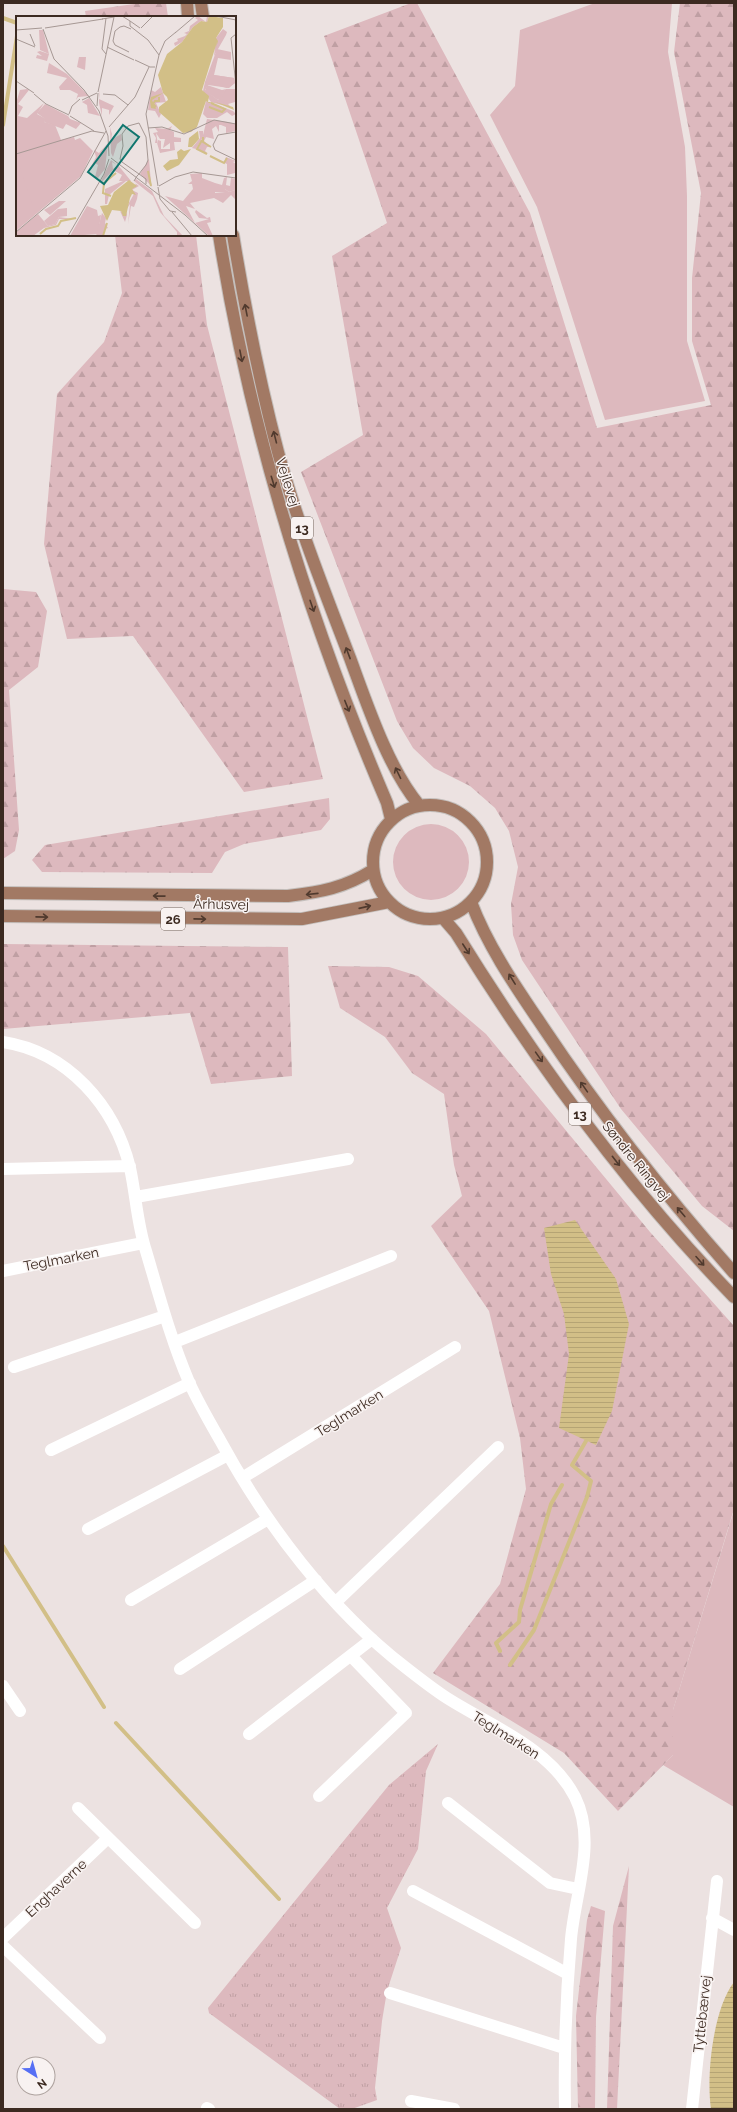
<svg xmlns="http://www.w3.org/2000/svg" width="737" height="2112" viewBox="0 0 737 2112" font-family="Raleway,sans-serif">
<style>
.grass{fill:#ddb9be}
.forest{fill:url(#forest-firs)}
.park{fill:url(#park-tufts)}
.water{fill:url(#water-rules)}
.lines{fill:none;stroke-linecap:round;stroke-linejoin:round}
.stream{stroke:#d2bf87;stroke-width:4}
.major-casing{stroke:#c4bfbc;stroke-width:14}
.minor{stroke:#fff;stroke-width:12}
.major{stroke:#a27964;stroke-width:12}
.oneway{stroke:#503a2e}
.labels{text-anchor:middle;stroke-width:3;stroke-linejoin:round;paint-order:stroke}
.shield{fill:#f8f2f1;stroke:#74665f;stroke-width:1}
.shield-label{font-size:13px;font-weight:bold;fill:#3c2a21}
.street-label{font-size:14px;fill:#3c2a21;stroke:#f8f2f1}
.inset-river{fill:none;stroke:#d2bf87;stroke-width:2}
.inset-road{fill:none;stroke:#a69894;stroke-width:1}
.view{fill:#0f766e;fill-opacity:0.15;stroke:#0f766e;stroke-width:2}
.inset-edge{fill:none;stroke:#3c2a21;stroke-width:2}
</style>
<defs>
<pattern id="forest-firs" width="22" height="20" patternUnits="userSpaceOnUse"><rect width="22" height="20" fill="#ddb9be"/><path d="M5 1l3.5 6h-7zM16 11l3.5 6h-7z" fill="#bf9fa3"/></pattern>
<pattern id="park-tufts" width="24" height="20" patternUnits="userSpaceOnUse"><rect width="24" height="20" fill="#ddb9be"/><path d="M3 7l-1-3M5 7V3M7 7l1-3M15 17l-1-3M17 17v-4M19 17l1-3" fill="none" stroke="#bf9fa3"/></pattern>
<pattern id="water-rules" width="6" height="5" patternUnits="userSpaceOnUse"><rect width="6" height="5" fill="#d2bf87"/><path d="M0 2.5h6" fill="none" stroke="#b5a474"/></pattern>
</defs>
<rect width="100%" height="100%" fill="#ece2e1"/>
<!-- grass -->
<path class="grass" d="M595,3H672L668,52L685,147L687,196V341L705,401L605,420L537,207L490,115L515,86L520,30Z
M393 862a38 38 0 1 1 76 0a38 38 0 1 1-76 0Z
M734,1510V1807L663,1765L673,1755V1710Z"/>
<!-- forest -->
<path class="forest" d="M141,3H166L168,17H86L85,11Z
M411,3H417L530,213L597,428L711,405L692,341V278L701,193L674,52L680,3H734V1231L702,1206L621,1109L522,960L513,935L511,904L518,867L509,831L495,808L470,786L434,768L413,748L397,721L301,472L363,435L332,256L387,223L324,36Z
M115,235H196L207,325L323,779L244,792L133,636L67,639L44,544L57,394L104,342L122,293Z
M3,589L36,592L47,611L38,667L9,690L19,830L15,851L3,859Z
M329,798L330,819L321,830L244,844L225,852L212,873L42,872L32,860L45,845Z
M3,944L288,947L292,1076L211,1084L190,1013L3,1029Z
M328,966L389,967L418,976L486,1034L650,1232L734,1326V1509L673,1710V1755L618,1811L564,1753L433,1673L500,1584L526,1489L520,1438L489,1311L431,1226L462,1196L454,1165L444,1094L412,1073L385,1037L340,1008Z
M629,1866L617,2109H607L613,1926Z
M591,1906L605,1911L596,2017L595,2109H578L576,2016L587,1920Z"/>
<!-- park -->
<path class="park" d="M438,1744L426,1771L418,1849L387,1908L401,1948L387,1991L382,2021L375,2088L377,2100L352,2109H340L209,2013L208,2008L389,1785Z"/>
<!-- water -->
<path class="water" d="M575,1220L616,1279L629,1324L612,1411L596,1445L559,1428L569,1354L564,1314L551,1274L544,1228Z
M734,1982V2109H711C706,2076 713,2009 734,1982Z"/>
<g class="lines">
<!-- stream -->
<path class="stream" d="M3,18L17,23
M3,125L17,36
M3,1546L104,1707
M500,1651L496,1643L519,1622L520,1610L551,1504L562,1485
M510,1665L534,1630L587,1497L591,1481L572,1465L586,1441
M116,1723L279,1899"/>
<defs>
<path id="major" d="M187,3L188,17
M201,3L203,17
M219,235C250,431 309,621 387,803L391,819
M233,235C245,308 259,380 278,452C297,522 324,590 350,658C367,704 388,768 419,805
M373 862a57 57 0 1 1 114 0a57 57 0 1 1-114 0Z
M3,893L288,896C321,892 344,888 373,870
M471,902C488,947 516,987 543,1027C601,1114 665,1195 734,1273
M3,916L302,919L389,902
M443,918L456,933C536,1062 628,1188 734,1297"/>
</defs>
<!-- major casing -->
<use href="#major" class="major-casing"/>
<!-- minor -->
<path class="minor" d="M3,1042C68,1052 115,1106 130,1168C136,1195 137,1224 146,1251C159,1295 171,1340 189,1382C198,1402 209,1421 220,1440C265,1523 330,1609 405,1667C419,1678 433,1689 447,1698C491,1726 550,1748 575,1797C597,1841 575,1893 571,1939C566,1996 564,2052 565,2109
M3,1169L130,1166
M136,1197L348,1159
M3,1271L143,1243
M175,1342L391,1256
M14,1367L165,1316
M51,1450L190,1383
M242,1478L455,1347
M88,1529L228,1455
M131,1600L268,1519
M336,1602L498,1447
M180,1669L316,1580
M3,1686L20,1711
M249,1734L372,1639
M319,1796L406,1713L351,1656
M448,1803L550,1883L578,1889
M78,1808L195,1923
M413,1891L568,1974
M712,1918L734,1930
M3,1938L108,1838
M3,1946L100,2038
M390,1993L564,2048
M411,2101L454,2109
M207,2108L209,2109
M692,2109L717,1881"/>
<!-- major -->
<use href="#major" class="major"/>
</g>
<!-- one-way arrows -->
<defs><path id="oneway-shaft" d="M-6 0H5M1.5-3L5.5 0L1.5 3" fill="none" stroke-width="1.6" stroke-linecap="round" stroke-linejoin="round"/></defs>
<g class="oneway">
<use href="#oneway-shaft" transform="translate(246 310) rotate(-101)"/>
<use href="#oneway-shaft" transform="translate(241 356) rotate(79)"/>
<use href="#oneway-shaft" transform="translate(275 437) rotate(-104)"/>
<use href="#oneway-shaft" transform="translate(273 482) rotate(73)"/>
<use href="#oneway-shaft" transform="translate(312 606) rotate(71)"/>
<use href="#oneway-shaft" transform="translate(348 653) rotate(-111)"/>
<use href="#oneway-shaft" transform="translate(347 706) rotate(68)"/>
<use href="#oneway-shaft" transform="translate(398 773) rotate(-116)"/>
<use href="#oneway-shaft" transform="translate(312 894) rotate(174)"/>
<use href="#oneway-shaft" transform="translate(159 896) rotate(-179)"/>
<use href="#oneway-shaft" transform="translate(365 907) rotate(-13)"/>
<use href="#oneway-shaft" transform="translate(42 917) rotate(1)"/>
<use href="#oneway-shaft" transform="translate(200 919) rotate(1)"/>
<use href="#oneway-shaft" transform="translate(466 949) rotate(57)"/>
<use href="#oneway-shaft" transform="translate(512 979) rotate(-122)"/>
<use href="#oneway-shaft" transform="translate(539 1057) rotate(55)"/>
<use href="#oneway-shaft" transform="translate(584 1087) rotate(-125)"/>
<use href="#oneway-shaft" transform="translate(616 1161) rotate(52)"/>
<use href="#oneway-shaft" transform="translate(681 1212) rotate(-130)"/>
<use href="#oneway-shaft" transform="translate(700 1261) rotate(48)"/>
</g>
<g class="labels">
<!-- shield labels -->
<g class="shield">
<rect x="291" y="517" width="22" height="22" rx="3"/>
<rect x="161" y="908" width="24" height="22" rx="3"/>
<rect x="569" y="1103" width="22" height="22" rx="3"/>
</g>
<g class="shield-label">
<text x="302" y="533">13</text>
<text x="173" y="924">26</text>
<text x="580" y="1119">13</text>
</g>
<!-- street labels -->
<g class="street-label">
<text transform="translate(288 482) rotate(73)" y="5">Vejlevej</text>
<text transform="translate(221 904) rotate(1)" y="5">Århusvej</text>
<text transform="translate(636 1161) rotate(51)" y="5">Søndre Ringvej</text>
<text transform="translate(61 1259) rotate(-11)" y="5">Teglmarken</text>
<text transform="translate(349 1413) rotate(-32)" y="5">Teglmarken</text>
<text transform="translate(506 1735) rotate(32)" y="5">Teglmarken</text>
<text transform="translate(56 1888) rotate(-43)" y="5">Enghaverne</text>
<text transform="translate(702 2014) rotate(-84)" y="5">Tyttebærvej</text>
</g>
</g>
<!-- overview -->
<g transform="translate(16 16)">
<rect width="220" height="220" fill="#ece2e1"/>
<path d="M182,0L190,6L191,0H193L191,6L185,5L177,11L166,26L159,30L158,27L162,25L161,23L169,20L171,18L168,17L173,15L174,10L182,4L179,2ZM23,14H27L33,38L24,34ZM63,41H70L69,54L61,51ZM33,47L51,58L73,80L62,81L60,84L62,78L54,74H44L43,71L51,62L31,57ZM210,73H219L220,76L219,86L212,88L215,91L202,88L204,80ZM73,82L84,100L72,97L71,89L66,86ZM190,85L217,95L220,98L216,100L211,96L201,102H191L187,98ZM29,88L52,100L54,103L65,107L60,113L50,108L47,113L28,106L29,103L21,97ZM191,103L212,106L211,109L212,106L220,108V115L210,117V111L205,109H203V116L200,110L196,113L198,123L190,121L188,125L195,131H191L189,135L192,138L182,133L187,121L180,133L176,132L184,122L183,115H187V119ZM156,110L154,114L158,116V121L165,122V126H158L159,134L144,137L141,127H139L140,122L137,117L142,116L139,112L151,113ZM140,117L144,123H149L147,132L154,127V133H145V125L142,124V128ZM193,139L208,146L210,141L220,145L217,146L220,148V162L219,157L211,159V148ZM211,161L210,169L214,170L215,162L220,163V176L219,174L213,176L209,173V176H199V167L206,169L208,162ZM107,165H110L93,179L91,188H89V173ZM43,185H50L34,199L28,194ZM71,190L81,194L82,200L85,199L82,218L54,220Z" fill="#ddb9be" fill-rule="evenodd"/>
<path d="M207,13L211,16L210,19L198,40L200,22ZM24,35L33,38L31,45L20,42L21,39L26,40L21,36ZM198,59L218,62L219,67L213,72L192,69L189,74L202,84L204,80L210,74L202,88L195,86L187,75L189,66ZM11,73L13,74L2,88L7,91L2,100L11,102L28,87L21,98L30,103L28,106L39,109L45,124L58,121L59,124L64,122L77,135L65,160L0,215V87L4,74ZM84,74L83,83L98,90L93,99V94L86,92V100L83,87V79ZM94,111L95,115L96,118L95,124L105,118L106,124L101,128L97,141L95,137ZM92,127L89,153L82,162L79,161L82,149L79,147L71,158L80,141L78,134L83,137ZM95,144L101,149L96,146L97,153L102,149L115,165H103L106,159L97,154L86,166L85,165ZM186,157V162L199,167V177L209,176V173L213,176L219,174L220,184L215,179L207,187L198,182L174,187L179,193L170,190L179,207L149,180L167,185L177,173L176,168H172L176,165L174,158ZM120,163L136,175L148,200L167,220H161V216L144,196L137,180L118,165ZM116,165L123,170L116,174L122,177L121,183L118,191L115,190L112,208L114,188L110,194L111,199L109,206L104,195L110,198L109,194L118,178L115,174L116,171L120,168ZM180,194L191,202L194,201L195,206L191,207L197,220H193L179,207L193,203L183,202L179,196ZM22,198L32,210L39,208L43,201L57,203H43L40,209L28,212L17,220H0V216Z" fill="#ddb9be"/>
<path d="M86,197L90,202L89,207L92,212L89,213L87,220H80Z" fill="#ddb9be"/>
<path d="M201,33L215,36V44L202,42L198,59L218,62L219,67L211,72L189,66ZM191,69L206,74L210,73L202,84L189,75ZM145,71L150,86L140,87L145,98L143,102L139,95L132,94L135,74L139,76ZM56,123L58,125L63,123L76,135L62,161L19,196L0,140ZM133,143L135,167L136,171L124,158Z" fill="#ddb9be"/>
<path d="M51,192V200L43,201L39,208L32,210L28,205L42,193Z" fill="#ddb9be"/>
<path d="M193,0L207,2V11L200,22L202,25L200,32L201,26L186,74L193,80L192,86H199L217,91L218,94L199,86L193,87L190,85L181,111L175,116L167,117L143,96V91L152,84L151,81L147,77L136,84L140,93L135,92L134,85L135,81L147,77L142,59L151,38L166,26L177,11L185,5L191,6ZM182,115L183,123L176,131H172L173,122ZM165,133L168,135L175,133L163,149L151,155L147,150L154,144L162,143L161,136ZM113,164L121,170L116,173L120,179L116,178L114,182L110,200H107L105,195L96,194L91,205L84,190L92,189L98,176Z" fill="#d2bf87"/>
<path class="inset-river" d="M138,89L140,91L137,88L139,85H143V81M193,91L206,96L209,93L195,87M187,121V126L195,131M186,124L181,133L191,138M194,140L208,147L211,142M132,155L135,170M95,180L87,177L88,167L100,157M24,218L30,213L42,210L45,205L60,202M87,220L91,207"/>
<path class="inset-road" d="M106,0L114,5V10L132,24L143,39L149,25L160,16M200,0L220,4M114,5L124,12M29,12L87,3M125,12L137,0M27,13L38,43L68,74L83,95L92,120L93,140M0,14L26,12M159,17L179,0M14,18L19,30M220,18L215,22L220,70M0,23L19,31M91,31L118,44M113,36L99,29L97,25L99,15L104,11L108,10L115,13M90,38L86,33L90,2M119,44L134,51H139M0,65L18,77M82,76L98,1L86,3M18,78L30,88L53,99M87,78L99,79L112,89M66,84L81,77M81,90L82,77M53,98L56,90L64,83M54,100L78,115M93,111L119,81L133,51M132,112L146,111L168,118L198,104L220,108M220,116L202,119L197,129L199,134L220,144M0,138L76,115L88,117M95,142L169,199L192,220M118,165L121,160L123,158L126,154L130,149L132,144L130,121L123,107L112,110L106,118L107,130L104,143L106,146L123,158L130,163V168M142,170L130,98L143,39M143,170L159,161L177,156L220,162M142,171L144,183L154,195L160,196M156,196L176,220M0,216L64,162L90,115M52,220L88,158L93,143"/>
<path class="view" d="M107,109L123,121L88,168L72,156Z"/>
<rect width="220" height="220" class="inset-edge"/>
</g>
<!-- border -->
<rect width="737" height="2112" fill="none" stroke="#3c2a21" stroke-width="8"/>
<!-- north arrow -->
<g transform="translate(36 2076) rotate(143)"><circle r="19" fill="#f8f2f1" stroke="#ada29e"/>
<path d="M0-3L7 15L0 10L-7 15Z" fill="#566ff4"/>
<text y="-6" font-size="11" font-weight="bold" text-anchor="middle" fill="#3c2a21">N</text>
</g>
</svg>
